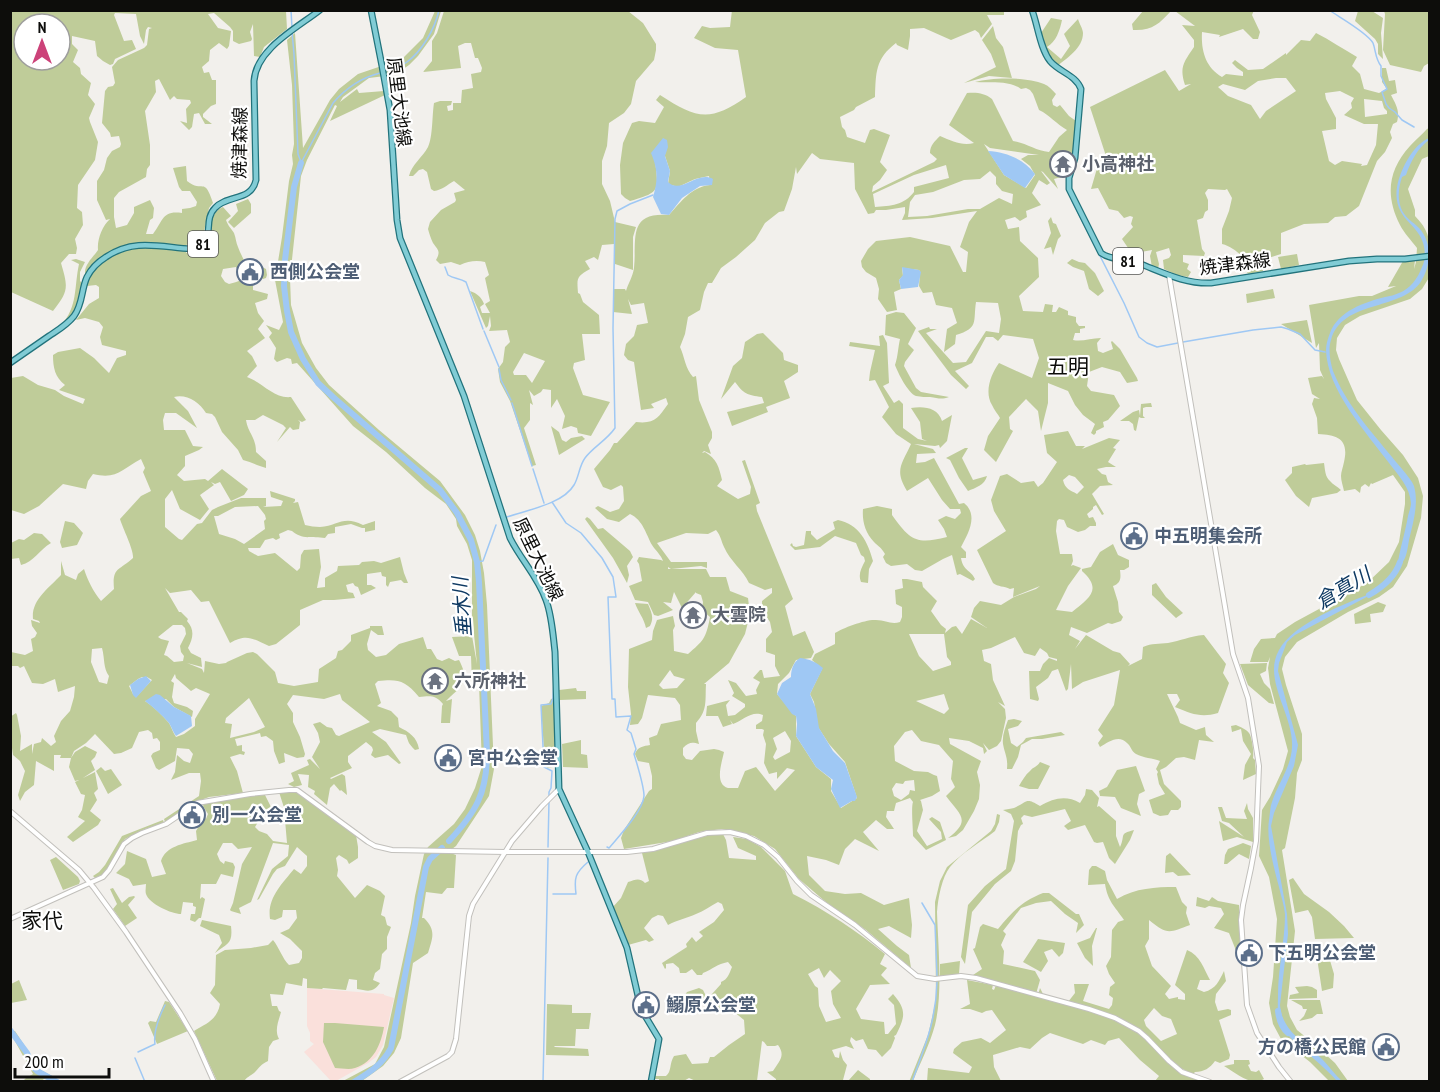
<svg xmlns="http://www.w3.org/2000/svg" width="1440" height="1092" viewBox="0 0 1440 1092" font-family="'PT Sans Narrow','Noto Sans JP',sans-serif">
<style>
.education{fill:#fae0db}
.green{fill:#bfcc99;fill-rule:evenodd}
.water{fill:#9fc8f4}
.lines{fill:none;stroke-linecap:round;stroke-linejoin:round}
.stream{stroke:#9fc8f4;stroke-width:1.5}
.river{stroke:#9fc8f4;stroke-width:6}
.minor-casing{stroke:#c2c0bc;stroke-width:6}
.major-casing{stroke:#22737c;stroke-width:7}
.minor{stroke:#fff;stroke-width:4}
.major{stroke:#81ccd5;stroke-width:4.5}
.labels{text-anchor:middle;stroke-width:4.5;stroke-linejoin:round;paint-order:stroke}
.shield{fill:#fff;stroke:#565654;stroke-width:1.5}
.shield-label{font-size:16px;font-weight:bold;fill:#0d0d0b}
.street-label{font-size:18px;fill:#0d0d0b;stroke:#fff}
.worship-label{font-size:18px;font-weight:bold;fill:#5b616d;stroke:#fff;text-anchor:start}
.service-label{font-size:18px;font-weight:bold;fill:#4e5e75;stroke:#fff;text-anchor:start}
.water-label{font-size:20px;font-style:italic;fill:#0e3962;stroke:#fff}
.quarter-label{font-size:21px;fill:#0d0d0b;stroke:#fff}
</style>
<rect width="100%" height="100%" fill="#f2f0ec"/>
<!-- education -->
<path class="education" d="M307,988L384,994V995L394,998L383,1045L376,1057L368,1063L336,1081H331L304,1052L314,1044L310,1041V1033L307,1026Z"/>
<!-- green -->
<path class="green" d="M732,10H984L1004,12V15H987L992,24L981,38L979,33L975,30L951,40L924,28L910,29V36L908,50L897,45L896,43C875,59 876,73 875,97L856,107L854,110L840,117L842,127L845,130L847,137L865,143L870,130L874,129L890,135L880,162L887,170L880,180L873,186L872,192L934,162L937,159L930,153C930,145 935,141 940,136C952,141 962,146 974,143L949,125L967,93C976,92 985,93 992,99L1013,141C1026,143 1036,151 1049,152L1059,137L1067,130C1056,124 1050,115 1039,110L1033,94L1030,90L1026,88L1021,89C1009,80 990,83 975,82C993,77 1027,77 1044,84C1049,86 1052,90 1056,94L1052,100L1053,105L1057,107L1060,105L1069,116L1076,121L1077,126L1072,166H1070L1067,160L1061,161V169H1071L1068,177L1066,178L1065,176L1054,179L1058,189L1043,172L1041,171L1050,183L1047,185L1039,180L1032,193L1041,205L1026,211L1027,217L1020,221L1015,217L1005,220L1008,229L1019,227L1020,241L1038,258L1039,277L1019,296L1023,311L1043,312L1045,304L1053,305L1052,312H1056L1059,307L1068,311V315L1076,317V322L1079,326H1085V328L1080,329V333H1075L1073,340C1082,342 1091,338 1101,338L1097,343L1098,351L1103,353L1113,349L1111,342L1112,341L1120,349L1137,378L1138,381L1127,383L1120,372L1102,367L1089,372L1087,386L1091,391L1114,395L1120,406L1108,420L1103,422L1104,427L1096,431V433L1094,435L1091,433L1095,424L1083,415L1075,405L1068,391L1048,383V403L1041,431L1038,411L1026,399L1009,417L1010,429L1013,431L996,462L984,450L988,436L1000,418C998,414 994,410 992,405C984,392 991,374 999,363L1032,378L1039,358L1033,339L1003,335L998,341L993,337H986L972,363L955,371L969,386L966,389L951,375L918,331L929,327L930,329H947L957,323L952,308L936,305L932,292L923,293L919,286L920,272L919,270L902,268L903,276L899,280L901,289L894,292L897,310L887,312L878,299L879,289L876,278L866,272L862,267L861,261L868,249L876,241L910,237L950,246L963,272H966L968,252L960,247L969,222L977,211L932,218L902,220L905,213V207L886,210H876L874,213L868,214L855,189L854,163L820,159L812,153L797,174L796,167L792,189L784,211L779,212L765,223L755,240L736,257L721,268L712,283H708L704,292L700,310L688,317L685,334L680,347C685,358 685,368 693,377L696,376L699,400L712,432V438L708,445L711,454L704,451L702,453L705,452C717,459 719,467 722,480L717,486L738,499L750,494L751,487L742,461L745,460L760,503L756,505L757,511L793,599L785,606L793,636L805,631L814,652L811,658L796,660L789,673L778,684L777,694L796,716V736L816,767L831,779V791L841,808L857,798L845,762L829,744L818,727L814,702L810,694L822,669L812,660L815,654L835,644V633C843,628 866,619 876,620C886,620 891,625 900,622L902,617V607L896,604L895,590L903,588L902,579H907L922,582L923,587L937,601L931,611L941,625L946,629L945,633L952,627L956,626L962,634L971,619L987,628L971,617L974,608L980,601L1001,605L1014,597L1036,589L1040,586L1013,597L1014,588L1010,589C1004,586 998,587 993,583L977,550L1006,531L994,511L991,500L1000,476L1007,474L1021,483L1034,481L1038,487L1043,483L1057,462L1047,453L1044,435L1068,431L1076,446H1085L1082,449L1109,438L1120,440L1113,448L1116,449L1108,462L1116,467H1106L1097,469L1102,474L1106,475L1108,482L1113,485L1100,486L1092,494L1104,514L1102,515L1096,505L1093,507V509L1087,514L1089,518L1093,517L1096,523V526H1090L1085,530L1078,532L1067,527L1064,520L1059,519L1057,521L1056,531L1060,554H1072L1073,561L1071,566L1073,565L1081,568L1068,586L1056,610L1072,612C1089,598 1103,590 1082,571V569L1091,567L1100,552L1113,544L1118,555L1129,560V567L1124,570H1120C1121,578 1121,583 1113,586L1118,602L1119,612L1123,617L1121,621L1112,624L1108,623L1087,633L1071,627L1069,635L1080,641L1075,649L1086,635L1113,651L1120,653L1130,664L1128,666L1142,659L1143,647C1152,643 1159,644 1168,643C1181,641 1189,636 1204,635L1226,664L1223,673L1229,683L1218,713C1201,718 1192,714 1175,707L1180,700L1177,694H1167L1178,717L1180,723L1196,730L1205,727L1206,735L1214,742L1199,740L1195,760L1184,757L1176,758L1166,767L1160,770L1164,784L1181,801V807L1178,810H1171L1168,815L1160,816L1153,813L1149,800L1165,794L1159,784L1157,774L1158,772L1156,769L1160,761C1153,758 1143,758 1136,754C1131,751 1131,746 1127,743C1119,734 1108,742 1100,747L1098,743L1103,736L1098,730L1114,705L1120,670L1083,682L1072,689L1071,664L1068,689L1066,691L1058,669L1052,671L1048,678L1036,687L1039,699L1038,701L1030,699L1029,671H1040L1043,664L1049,658L1057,661V659L1049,657L1047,653L1040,648L1035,656L1024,653L1015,637L991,648L982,650L984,661L991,664L993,680L1005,706L998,702L1005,709L1006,718L1001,741L997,746L989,750L983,743L987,751L984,754L983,748L969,741L949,738L950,744L981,761L977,772L980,785L979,799L974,811L963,830L956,836L948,838C972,820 960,815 946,796L955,787L951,779L953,761L939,745L921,741L912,730L905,732L894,746L895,761L914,771L928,772L934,775L937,776L940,791L932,796L920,800L921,801L923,810L917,831L927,846L942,839L941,832L929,819L932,817L940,822L946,840L926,850L913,836C913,828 911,807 913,802L910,798L896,803L894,811H887L886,817L894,829H887L876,820L863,832L879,851L855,839L845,849L839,865L826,860L807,856L809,875L825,891L845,894L861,893L884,905L909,898L912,925L911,938L889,926L878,929L897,946L909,955L911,968L866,930L827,903L799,879L775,849L754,836L722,829L699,832L673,841L624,849L621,838L624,830L649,791L652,789V776L649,763L638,761L635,754C637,747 644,746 650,745L649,738L657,735L661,724L681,720L680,705L675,698L648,695L642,718L638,724L630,725L631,714L628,687L629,649L652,640L653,631L657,620L673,616L675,626L673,630L674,651L688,654C703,641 706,639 710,617L702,610L703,602L701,595L696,593V592L682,608L674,592L671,603L663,602L673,610L658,616L654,615L648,602L635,600L629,586L642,581L639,564L637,561L639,557L661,560L663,561C661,555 656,551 652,545C646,534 643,520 630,514L619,522L607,519L595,508L598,506L610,512L619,509L624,501L623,487L621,485L611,490L603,487L594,469L610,450L614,443H617L636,422C655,424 658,418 668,404L666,398L651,404L654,408L641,410L634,362L628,360L624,355L626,344L634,336L637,325L648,323L644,303L631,305L628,299L632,314L613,312L614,289H625L626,291C628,284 633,276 634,268C637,239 627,212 669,215C681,202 691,187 710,185L709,176L695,179L678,187L668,184L670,171L665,156L655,159C658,190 662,192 630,201L625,198L621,194L620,165L623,143L632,123L639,121L655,123L664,107L656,100L660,95C695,118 710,123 746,97L738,50L715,48L694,38L702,26L710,28L730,27ZM984,144L990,148L1039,155H1028L1021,159L1030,166L1035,175L1026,188L1004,175ZM946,165L949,178L914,187V192C904,205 891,206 875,207L873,194L914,175ZM990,171L996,177V184L1002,191L1013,194L1012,204L999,198L980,209H968L927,216L908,217L910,202L915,195L933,192L964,180L980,179ZM976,302L998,303L1001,319L999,333L986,331L966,362L953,363L926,333L937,329H947L944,352L955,344L956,335C979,328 973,322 976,302ZM1069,475L1075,477L1084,487L1077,494C1070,490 1065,489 1063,480ZM716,530C721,536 721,541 724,547C730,561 743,570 749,583L765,590L772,588V593L762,601V610L770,622L772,632L766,639V652L775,655V666L780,676L764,678L762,670H760L753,678L760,682L756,690L757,694L746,696L736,683L728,680L734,693L732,696L745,704V707L735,715L728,716L726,705L730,700L707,706L706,716H718L723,727L732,724L730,720L733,724C743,720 752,710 763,715L762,721L756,725V729H762L764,730L763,735L766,744L764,763L769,774L777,772V779L787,768L795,770L775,791L756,767L745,771L738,788C734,788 731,788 728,788C714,784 722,762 724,752L719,750L714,749L700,751L692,760L686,759L683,755V748C689,742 692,742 699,744L696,731V723C708,710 705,700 706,684H704L729,663L745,634L750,614L748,598L730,591L726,577H710L706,569H668V567L671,569L701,566L707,568V562H671L657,543L686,533L708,534ZM909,634H944L947,657L951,662V665L933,671L919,656ZM670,670L674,676L685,679L677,688L663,689L659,685ZM944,694L949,709L944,714L916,701ZM785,731L791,741L790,752L775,760L773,757L777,749L773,738ZM914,780L915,791L910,790L909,794L901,800L894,796L892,789L896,783L903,784L905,781Z
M1254,10L1252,15L1260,32L1258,39H1253L1243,29L1219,37L1220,35L1202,32C1201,50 1205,67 1222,77L1226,74L1243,76V72L1237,68L1232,63L1235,60L1248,70L1263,69L1286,53V55L1301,40L1310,41L1316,33C1330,40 1343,49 1357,57L1352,66L1360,74L1364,89L1379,93L1387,89L1382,82V68H1386L1389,81L1395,80L1397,93L1391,95C1396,105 1400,110 1397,122L1393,124L1390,132L1392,138L1385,152L1377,161L1359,206L1346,216L1335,217L1328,223L1304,224L1281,233V254L1262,260L1263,271L1248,274L1244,267L1245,258C1237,252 1231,246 1222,244V229L1229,211L1232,198L1227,189L1225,190L1208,189L1205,193L1208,200V210L1205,212L1203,218L1197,220L1202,249L1205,253L1204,256L1183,255V262L1189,264L1187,269L1191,272L1188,277L1177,275L1164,269L1163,260L1169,258L1171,255L1169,248L1156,252L1159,264L1158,269L1152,267L1150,256L1152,250L1141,252L1140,254L1141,258L1139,264L1122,239L1133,227L1131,224L1133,217L1130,216L1124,218L1118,211L1109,209L1098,188L1091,189L1098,165L1103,162L1105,153L1090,107L1165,70L1179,91L1191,84L1185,85C1179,67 1184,62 1194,47V40L1182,25L1195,26L1175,11ZM1276,78H1286L1296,91L1266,111L1260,119L1251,105L1228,96L1218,87L1223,84L1245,90L1258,81ZM1340,91L1354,98L1351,103L1352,108L1344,115L1364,124H1378L1376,145L1367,165L1361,166L1362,164L1342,161L1335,165L1329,161L1322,131L1336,129V118L1326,99L1325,93ZM1364,99L1382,101L1384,108L1387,111V114L1365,117Z
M11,11H286L287,29L264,47L260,57L254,56L253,24L250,32L252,39L251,41L239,44L233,41V31L230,27L214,13L208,14L218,28L231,31L229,46L227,49L219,43L210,50L209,61L202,67L204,73L209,72L212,80H216V104L211,106L203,114V117L212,124H205L199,113L194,114L192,127L189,130L180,121L187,123L186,109L191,103L190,100L177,99L174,96L170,100L159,79L155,81L156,92L145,111L150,145V165L147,169L146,177L119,192L114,198V217L116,228L127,225L134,213V207L150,200L154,208L153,218L150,220L146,234H153C163,221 162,210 182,213V209L190,208L196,206L197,202L190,191H182L179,187L173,168L186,166L187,181C203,194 204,175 213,203L209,208L202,241L186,245V253C190,251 195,251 199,250C206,247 208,242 215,240L212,238C209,227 211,212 223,207L231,216L226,220C228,226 231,228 234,233C236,238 236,243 238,247C241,256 249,266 246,276L242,277L236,267L223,269L221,276L225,282L229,284C238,282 245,278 254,276L258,270L262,267L266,269L267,275L266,278L263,279L260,277L255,279L253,283V290L268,294L267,299L255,303L258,313L264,321L258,329L265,338L247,351L252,356L257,366L247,377C262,382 274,399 291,397L306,420L302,422L298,420L300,422L299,429L293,430L290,427L277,442L286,428L283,425L263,415L255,420H246C248,433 256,437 256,452L266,461V468C258,466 251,462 243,460L238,450L222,432L215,417L212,414L206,413C199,402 187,394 174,397L188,411L197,428L176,413H165L163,420L164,430H185L193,446L203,447L199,450L185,456V466L177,475L184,481L205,479L208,481L222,469L248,489L244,495L231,501L220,482L215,484L211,482L214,485L200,495L209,509L200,520L180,509L172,490L165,499V527L179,539L182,540L197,524L202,523L212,510L218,507L241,498H266V506L263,507L281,506L283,501L271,497L270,491L295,499V501L293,503L298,502L305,525C310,526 315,527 320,527C338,526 343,515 363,525L375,521V530L365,532V528H362L351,524L335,527V533L328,534L325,538C312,536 302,540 292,531L288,530L279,534L280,538L276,540L273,538L265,540L260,548H248L249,551L258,556L275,553L297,571L300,568L301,555L304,550L319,549L321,567L317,588L325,587V578L337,571L338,566L359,565L362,562L374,561L381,563L400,557L404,573L408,583H404L401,580L390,582L388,587L386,585V577L382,576L381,572L367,574V585H371L376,588L361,595L358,587L355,586L353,583L346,585L348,592L353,593L355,598L334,600H323L300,610V625L276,644L269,646C253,639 247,633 230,643L209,601L201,602L191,590L170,593L165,588L179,612H181L188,619L187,621C195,630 193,638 188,648L191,653L201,658L202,667L187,663L202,669L204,673L205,661L219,664L226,663L227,662L247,653L253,652L257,654L275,672L278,683L294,686L318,682L319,669L336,658L338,651L342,650L351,641V635L370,628V626H382L384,635H378L371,630L367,644L368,650L376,657L386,655L399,644L423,637L427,649H431L437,659L442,661L449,658L455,661L459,660C471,683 461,686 446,701L452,699L450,723H441L442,706L443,704C435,695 431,696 419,697C405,680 398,679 378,681L375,684L381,703L377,706L391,711L398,718L399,727C409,732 417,737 419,749L415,750C408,743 409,743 406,735L380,729L372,732L386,742L401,763L399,764L388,755L375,758L371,755L373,750L372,747L366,742L348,756V762L352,768L330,778L331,779L342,774L345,776L347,795L341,790L340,791L334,784L330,788L327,805L314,794L315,791L308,787L309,775L298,774L302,785L294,787L288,784L294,781L291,773L309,765L307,760L310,759L320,769L312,757L320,742L318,733L313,724L320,722L327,727L332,728L336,735L339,736L370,722L342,700L340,694L324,699L293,695L287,704L293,713V722L300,737L305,754L304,757L297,758L284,753L285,762L279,764L274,751L273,741L266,736L261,737L260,733L235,739L237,746L242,745V751L245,752L244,755L240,754L230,757L237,771L243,793L209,797L201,800L165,822L164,819L199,796L201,781L200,773H189L171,780L175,772L177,755L184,761L190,763L193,754L189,749L177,748L175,761L159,770L156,768L151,756L153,753L160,750V742L157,738L153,739L152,733L148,730L139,732L132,748L121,753L114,754L95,734L86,743L74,751L71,758L75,752L85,746L97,752L95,757L91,761L95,770L83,778L95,772L98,789L94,793L97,800L90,811L101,820L98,825L73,842L67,837L85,821L78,817L82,810L85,795L81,794L75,782L79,780L75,781L69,767L71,758H60L61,755H54V771L36,761L34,785L25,792L20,801L18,795L25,771L20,761L13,755L11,741L10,717L16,713L17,715L21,736L20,751L32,744V754L34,744L41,742L42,738L51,746L56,742L54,736L61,721L70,711L74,697L75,686L58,692L55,679L43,684L32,683L24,666L20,668L18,666H11V652L25,655L33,651L31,639L35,637L37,633L32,626L31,620L40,623L39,621L33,619C31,600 49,588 61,575V561L65,575L76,580L78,574L84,569C88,581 93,591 101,601L114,589C112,567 119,571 133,558C134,550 123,529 120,519L141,496L151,491L143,472L145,468L141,459C122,469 117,480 93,474L88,481L86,489L63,484L39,506L24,514L11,510V378L23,376L38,385L55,390L64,396L83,404L85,399L59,390L65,385C55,377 53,368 53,355L58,352L80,348L94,358L109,373L117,358L126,355V351L102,345L100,337L103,327L99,322L85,318L76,320L89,304L99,298V287L96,285L87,286C88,281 85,277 85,272C85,264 94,256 98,250C97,240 102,226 110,219L106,220L97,200V181L104,170L107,158L112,151L120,147L121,144L119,136L111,137L110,133L102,123L105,91L108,87L113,86L115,83L112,67L118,60L144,48L147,45L149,29L152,28L148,27L146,30L144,44L140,36L136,14L115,13L114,15L124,41L132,40L136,49L115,59L113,64L110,65L103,61L97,56L95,41L72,36V44L78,50L73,62L80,68L81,74L91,83L88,95L95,104L89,118L90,122L98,142L95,160L78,185L77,208L82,212L83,225L75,239L77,248L76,254H69L61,263C68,287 69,291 53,311L11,292ZM24,24H60V60H24ZM258,506L265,515L266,519L264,521L265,529L244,544L235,539L219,534L214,516H218L235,507ZM173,625H182L185,628L186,634L180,646L181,652L184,656L183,661L174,662L167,656L164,655L169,641L161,639L158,637ZM102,648C105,659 103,668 109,676L107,684L99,682L91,662L92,649ZM175,674L176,678L191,691L196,688L210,694L195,719V726L184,734L176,737C173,733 172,728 169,723C162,715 154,707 145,701L166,699L174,707L192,717L193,711L187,707L174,703L172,697L174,683L171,681ZM142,677H147L152,680L136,697L133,694L129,686L138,679ZM249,698L265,727L254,732L230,738L232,724L225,723L226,718Z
M435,11H441L434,34L418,56L409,65L402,70L385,76L369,78L343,97L340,102L357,89L359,93L384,91L385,95L330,121L337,106L335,105L307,160L301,176L290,278L291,305L302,343L316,368L329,385L379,430L440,481L465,515L475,535L480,551L484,573L487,605L494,769L489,796L456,846L448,852L456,855L454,888H447L442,894L426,892L422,918H424C436,930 433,937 428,953L413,963L401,1038L394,1053L383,1066L362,1081H343L375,1064L384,1047L411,923L415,896L424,854L428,847L454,824L465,809L475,788L482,766L479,684L472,685L471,656H459L452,637L472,636L477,664L472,615V560L467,544L457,526L456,519L446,504L425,488L386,452L353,426L297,363L292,364L291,359L287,358L277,362L274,359L276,348L269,337L272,333L266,325L279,330L283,322L275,280L282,237L289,181L293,164L292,155L294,144L292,85L287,40L295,33L303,148L330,100L339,89L358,74L402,59L423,38Z
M444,11H628L643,23L656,44V50L654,60L636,81L631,104L624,113L609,123L607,146L602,161V184L610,201L615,222L636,227L633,237V270L615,264L614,242V244L602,245L598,260L594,257L585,261L590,269C576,277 577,278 578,293L580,294L583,302L599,315L600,334H582L585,360L574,363L573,368L583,395L610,402L591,436L578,433L577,428L571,426L562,429L565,416L557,399L551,408V390L543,389L541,392L534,396L529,390L533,405L530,403V420L524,428L536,465L532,466L510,401L500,382L498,369L503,362L505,347L510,342L507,330L489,331L491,326L490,316L488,326L486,328L470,291C477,293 482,298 484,304L480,307L482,313H490L485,304L490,301L485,278L489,275L485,262C477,260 468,261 460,265L451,262L440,264L436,260C441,251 438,250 433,243C431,239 429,233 428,229L430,222L441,210L455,202L456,200L454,193L465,190L454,181C447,185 442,190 434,191L431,189L427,172L423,169L419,170L413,176H409C412,164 422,158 428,147C433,137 432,115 434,103L440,101H452L451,105L447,106L448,111L453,110V103H461L462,90L473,88L471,74L481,72L482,68L478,58H475L471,43H465L458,46L461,68L423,72L432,61V41L437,33ZM524,353L545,361L532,383L526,375H514L513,372Z
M1143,11V10L1171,11C1159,24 1152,31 1133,30L1132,24Z
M1358,11H1372L1383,18L1381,33L1383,59L1378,54V44L1375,39L1355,21Z
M1384,11H1429V63L1424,66L1421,72L1390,65L1383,50L1385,14Z
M1051,18L1062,20C1060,30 1056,42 1047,47L1061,59L1070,46L1064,34L1078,19C1079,23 1083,29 1083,33C1083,48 1067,58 1056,67L1049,57L1041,33Z
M993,26L996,38L1003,47L1012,78L989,76L964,83L996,67L991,54L982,40Z
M1429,128V156L1422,159L1408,189L1415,210V216C1435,236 1429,250 1430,276L1422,289L1410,299L1360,316L1345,325L1337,338L1336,350L1339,359L1357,400L1381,430L1403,455L1418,478L1423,496L1421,518L1407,566L1393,587L1379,597L1348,612L1297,642L1285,657L1282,669L1286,685L1302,734V760L1297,773L1295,798L1285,848L1282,850L1295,931L1287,1006L1290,1017L1297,1030L1313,1043L1335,1063L1348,1081H1329L1310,1062L1281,1039L1273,1024L1269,1003L1273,977L1277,919L1269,877L1259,856L1262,810L1270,797L1283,769L1288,751L1270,684L1268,668L1270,657L1268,662H1250L1254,649L1261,639L1275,638L1277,634L1295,622L1367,583L1389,562L1399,542L1405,504V492L1393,475L1372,484L1371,483L1369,487L1365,484L1361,487L1360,493L1355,489L1344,491C1343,486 1341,481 1341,476C1341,472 1343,467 1344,462C1349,440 1339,435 1318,434L1317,418L1312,404L1314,398L1320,399L1312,394L1308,378L1322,376L1324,379L1320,370L1319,343L1316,348L1309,305L1359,296H1372L1396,286L1388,287L1403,261L1415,260L1414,269L1416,262L1417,248C1411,240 1404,233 1400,225C1385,196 1388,170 1410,146C1415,140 1422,135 1427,129Z
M248,199L251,204V213L234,228L228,222L238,211L236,204Z
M1051,217L1053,223L1056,224L1061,236L1058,239L1053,255L1051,247L1044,249L1051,233L1048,221Z
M1297,254L1299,265L1281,269L1278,257Z
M76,259L85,262L80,272V281L82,283C79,301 79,316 61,325C78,307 74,287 79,264L71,260Z
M1072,259L1079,262L1085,263L1095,273L1104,291L1098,296L1089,289L1084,271L1073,267L1067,263Z
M1273,289L1275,298L1247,303L1246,294Z
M896,312L904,313L916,328L908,344L914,350L905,362L904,366L916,388L921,392L949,397C941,400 938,398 930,397C926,397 921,397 916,396C908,393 898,373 895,365C898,356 898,348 900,339L885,335L886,315Z
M1307,320L1312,343L1281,324Z
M763,333L783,353L784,360L798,365V372L784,381L790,398L766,407L768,412L732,426L727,412L764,403L762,397C747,395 744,394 735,382L721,399L733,366L742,358L745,342L757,334Z
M883,335L887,343L889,383L883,386L894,403L899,400L903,404V428L918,439L927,441L922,439L920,422L911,408C923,406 938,407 942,421L952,415L947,441L940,448L939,445L935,446L914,444L933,449L936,453L917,454L916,463L925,462L934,458L959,504L964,503C979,515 968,534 961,547L966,552V558H961C963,571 971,570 975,579L973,581L960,574L957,575L952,555L943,559L922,571L915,570L907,564L891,566L886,563L883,557L885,554C881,547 879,547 874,542C865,533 862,521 863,509L877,506L892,509V515C910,540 916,545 947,537L944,529L938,520L946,516L955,519L961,513L960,509H950L942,500L928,478L907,491C894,470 902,464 911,444L896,434L882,417L889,407L875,380L869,381L870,372L875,350L849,346L850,342L880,346L879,336Z
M1151,403L1152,407H1146L1143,408V416L1145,418H1141L1139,417L1136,431L1134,430L1133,424L1129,421H1120L1133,412L1139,410L1140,416L1141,404Z
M551,426L559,432L562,440L566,442L571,438L582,436L585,439L559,455Z
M965,448H968L962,458L973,480L987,476C985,485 975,488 968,491L959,478L950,460L946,458Z
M1324,463C1325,469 1325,477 1330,481C1333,485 1337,486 1341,490L1337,493L1312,498L1309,507L1296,496L1285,480L1292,473V467L1305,464L1306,465Z
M587,517L590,519L598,529L603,528L630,551L633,557L627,566L629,575L627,583L613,558L585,519Z
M838,520C859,524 868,542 873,561L869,569L868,583L861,582C858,574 861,569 865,561L864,557L861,555L856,543L835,536L820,547L795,550L790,545L792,543L793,546L796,547L804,545L806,531H811V534L817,540L835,529L833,522Z
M65,521L74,523L83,533L77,545L62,548L60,542Z
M34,533L42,534L51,543C39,550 34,562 21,565L19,558L11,559L12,569H11V543L19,539L24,540Z
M1156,583L1166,597L1183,613L1176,618L1152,595V585Z
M1378,602L1386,605L1383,612L1370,614L1371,622L1355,624L1354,614Z
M635,603L648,604C652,613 654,618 650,626L646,628C644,618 638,612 635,603Z
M1267,663L1266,671L1260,674L1264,683L1270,689L1274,704L1269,703L1248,685L1240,664Z
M576,688L577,691H586V699L560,700L559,690Z
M554,698L555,765L553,767L547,768L545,765L541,706L549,703L551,699Z
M1014,719L1022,721L1018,726L1008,729L1011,743L1017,747L1023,742L1026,738L1061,732L1065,735L1042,739H1032L1021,745L1018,757L1012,769H1007C1008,757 1005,755 1003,744C1002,736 1005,728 1008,720Z
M1236,725C1240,727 1246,729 1249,733C1252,737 1254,752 1253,758L1255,760L1256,774L1243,780L1245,765L1251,754L1243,741L1241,729L1232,732L1231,726Z
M581,740V754L587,755L588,768L563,767L562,744Z
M1040,762L1050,766L1038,789H1029L1019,786C1022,781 1025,775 1030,771C1033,767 1037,767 1040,762Z
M1136,766L1145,791L1139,794L1137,804L1141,816L1121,808L1115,797L1100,796L1099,791L1107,787L1117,770Z
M101,767L105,771L111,769L122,785L108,794L96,771Z
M1086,789L1092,790L1099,798L1097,807L1099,806L1116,821V836L1120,847C1126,835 1118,834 1134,830L1130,840L1115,864L1109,858L1103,842L1097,843L1094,842L1085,825L1068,830L1064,826L1071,821L1065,809L1032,817L1024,815L1021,818L1023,824L1021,825L1018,831L1015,861L1011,871L995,884L972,912L965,964L961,957L968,905L985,886L1006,869L1014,821L1011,814L1003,810C1007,809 1011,809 1014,808C1028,802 1025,797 1040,806C1054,798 1066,795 1080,803L1085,795Z
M279,792H297L356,835L358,847V858L349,864L347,860L339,855L336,858L338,870L337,876L355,898L367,885L380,891L385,896L381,915L385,917L387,925L391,927L387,937V949L382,954L380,969L375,973L373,980L380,983C373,993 368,991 357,989V980L349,979L346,990L323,988L322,989L307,988V979L303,978L302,986L286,983L283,995L270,994L272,1006H277L279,1011L281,1012C279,1020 274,1030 279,1039L273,1041L269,1047L268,1061C261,1064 259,1068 254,1073C250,1076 247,1077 244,1081H217L194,1031C207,1023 217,1020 220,1004L210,993L215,985L216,955L225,950L251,948L268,945L273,940C279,947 282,958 289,965L299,963L302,958V951L290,939L280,933L289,929L297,918L296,910H283L282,917L275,920L270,919C267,898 282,884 294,869L301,874L307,866V856L297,847L285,866L277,869L273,874L259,899L257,900L272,869L288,856L289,845L273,843L251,902L239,908L241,914L231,911L230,910L233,903L242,864L252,847L238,849L232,843H223L217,854L220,861L224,864L225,861L233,863L235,867L233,877L221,874L216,884H201L200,899L202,897L205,899L201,918H199L195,922L190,920L191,914H195L196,907L193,906V903L183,902L181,914C172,914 149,904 146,894C145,891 146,887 146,884L133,886L129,879L116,873L125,864L127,851L146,859L152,877L166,874L161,861C166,846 183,844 197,840L196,831L199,826L198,824L205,818L206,819L208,814L203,806L205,802L236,797L265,795L271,807L274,816L287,817ZM263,814L285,820L287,843L273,841L267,834L259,831L255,827Z
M1247,803L1248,809L1253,818V842L1237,837L1223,841L1219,821L1244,837L1229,823L1222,821L1218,807H1222L1226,818L1247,819L1244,811Z
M997,814L1000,815L999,822L995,831C981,842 961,853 950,867C942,877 938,898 937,912C938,945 943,993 935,1025C930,1044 920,1063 913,1081L909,1082L928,1035L936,1000L935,902L940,881L947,867L991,831L995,824Z
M163,820L164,823L145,829L125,839L104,874L95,878L93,876L99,872L105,865L122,836Z
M713,834H723L726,840L729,858L756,860V856L738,848L733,837L747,839L761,847L785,871L793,894C827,911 857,931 885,954L880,964L887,968L881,975L890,984L870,985L856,1009L861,1019L884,1022L885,1034H888L896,1024L894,1005L888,999L893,994C907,1010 905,1017 896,1035L894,1036L895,1038L891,1048L882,1057L876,1050L868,1049L863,1039L856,1041L851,1037L850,1041L854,1049L846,1046L832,1050L835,1057L839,1058L840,1051L843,1060L847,1065L843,1080L848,1081L858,1070L870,1079V1081H776V1079L767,1072L773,1071C779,1061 786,1056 778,1045L775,1046H767L764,1042L762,1041L757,1081L698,1082L689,1078L682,1082L659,1081V1079H655L654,1081H651L652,1073L656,1076H666C672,1071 669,1064 674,1056L686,1054L692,1064L708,1063L710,1057H714L729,1045L745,1034L744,1020L733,1011L705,1012L704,1010L712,994L721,984V982C728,979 729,974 732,967L728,962C717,964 713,969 703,973L702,975H697L692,969L686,973H680L679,968L673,963L666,964V968L665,969L662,963L687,947L686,944L692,937L696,942L703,936L699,932L714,922L724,910L722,904L718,902C710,906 704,911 696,914C687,918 677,920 668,925L663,916L658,915L652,918L644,928L654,940L649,942L646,940L628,945L612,908L621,898L628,882C635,880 639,877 645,883L649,881L642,853L660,849ZM819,968L824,978L830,970L841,981L831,991L833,1004L841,1018L826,1022L819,1006L818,988L815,986L808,974Z
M1243,843L1251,846L1249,859L1239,854L1227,864H1224L1225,855L1228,849Z
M1170,853L1191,875L1178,876L1173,872L1165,873L1166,856Z
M56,857L78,877L80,881L79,884L63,890L50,860Z
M1092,866H1096L1105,871L1107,880L1117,899C1136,888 1155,887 1176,887L1182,902L1187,907L1186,913L1190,925C1169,933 1167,935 1149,920V939L1145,946L1152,966L1171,986L1165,994L1169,999L1178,997V999L1185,1000V994L1175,985L1187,950C1200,955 1204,969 1210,980H1200L1197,989L1204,992C1216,989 1219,981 1224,971L1226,981L1216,994L1215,1002L1218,1011L1228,1009L1231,1010V1015L1219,1020L1230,1055L1229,1059L1220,1063L1215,1061C1210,1068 1204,1072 1195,1072L1193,1074L1170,1063L1181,1071L1210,1081H1155L1159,1076L1140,1060L1119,1038L1108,1041L1105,1045L1091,1040L1083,1044L1050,1033L1042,1038L1030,1049L1020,1047L993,1055L994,1067L1001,1081L927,1082L928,1068L969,1073L972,1067L953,1053L954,1049L962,1042L981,1038L990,1043L1006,1030L992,1010L986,1011L982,1013L970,1009H960L970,1004L967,980L993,985L992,989L994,990L996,985L1038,995L1040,988L1044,996L1068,1002L1075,993L1074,984H1089L1083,1001L1109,1009L1112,1005L1113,998L1109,995L1110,987L1115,983L1109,974L1106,966L1111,957L1112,930L1118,922L1124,920C1114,905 1108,902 1105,884L1088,885L1089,870ZM1154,1008L1162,1016L1171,1019L1177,1034L1161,1041L1146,1026L1144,1020Z
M1293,878L1304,894L1329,912L1344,926L1354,938L1315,939L1312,917L1308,910L1295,913L1289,880Z
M113,888L122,903L129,897L134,896L135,897L128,905L137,918L125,926L113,909L117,904L110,889Z
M1043,893H1049L1076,914H1079L1084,925L1076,933L1078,923L1065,914L1051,901L1036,903L1021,908L1003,931L1006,934L1001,945L1004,951L1003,964L1035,971L1040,980L1036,994L973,975L982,969L973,949L975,948L980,927L983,924L998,929C1013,911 1021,902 1043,893Z
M1197,897L1209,901L1212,897L1218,901L1239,905V926L1242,951L1237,953L1229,933L1214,928L1224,914L1221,908L1209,906L1205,908L1196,906Z
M202,920L231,926C233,944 228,943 215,953L222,943L219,935L200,926Z
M1096,928H1097L1092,946L1093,966L1085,958L1077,943L1090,938Z
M1038,939L1065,943L1063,953L1059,957L1052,949L1044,952L1048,961L1041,972L1023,962Z
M1329,957L1334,974L1333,988L1322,991L1317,958Z
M960,961L959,974L940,976V964Z
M19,980L27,1000L11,1003V984Z
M1307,986L1312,987L1317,990V998L1289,999L1290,995L1299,993L1295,987Z
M699,988L703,990L706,996L700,1002L699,1009L696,1012L681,1001L687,992Z
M1291,1000H1320L1323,1014H1317L1312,1018L1299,1021L1304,1016L1307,1009H1303L1302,1006Z
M165,1001L169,1002L188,1031L157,1044L148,1023L150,1021L156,1022Z
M547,1004L572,1005V1013H591L589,1029H576L575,1046H554L555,1047L588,1049L589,1056L546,1055Z
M324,1023H335L384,1027C381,1044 374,1062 355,1068C349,1070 341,1068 335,1068L323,1042Z
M13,1031H15L30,1054L37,1068L54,1077L59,1081L44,1079L41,1081H23L26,1078L33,1074L11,1034Z
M1234,1060H1249L1250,1064L1248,1065L1251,1071L1256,1072L1259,1070L1264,1079C1251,1087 1236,1073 1224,1066L1234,1064Z"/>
<!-- water -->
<path class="water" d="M663,138L667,140L668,147L665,156L670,171L668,182C681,195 697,170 713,179L712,185L700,186L682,198L669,215L661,214L653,197C658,180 658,170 651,153Z
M1429,138V140C1417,149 1411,161 1406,175L1402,177C1399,186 1397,198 1401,208C1404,217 1413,222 1419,228C1433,243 1431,267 1420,283C1399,311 1342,300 1331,340C1328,349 1330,361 1333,371C1346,404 1370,430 1392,457C1398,465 1411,478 1414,486C1419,504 1413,523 1409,540C1408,546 1407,553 1405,558C1403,562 1400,566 1397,569C1399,551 1405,534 1408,516C1409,512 1411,507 1411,503C1410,487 1398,475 1389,463C1366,432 1327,390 1326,350C1326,344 1328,338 1330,333C1338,311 1365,302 1385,297C1390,296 1395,295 1399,293C1410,289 1418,278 1422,267C1427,257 1425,242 1418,233C1413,225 1405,220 1401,212C1392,196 1398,178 1405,164C1411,153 1418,143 1429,138Z
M988,151C1006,152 1024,159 1035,174L1025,188L1004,175Z
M902,267L919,270L921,272L918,287L901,289L899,280L903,275Z
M1375,592H1376L1295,635L1287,642L1279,663L1278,671L1298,745L1294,766L1274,813L1271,826L1287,914L1288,934L1280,1005C1282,1032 1306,1043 1323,1060C1330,1067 1335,1075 1342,1081H1337C1330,1073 1322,1066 1314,1059C1301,1047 1284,1036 1279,1018C1277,1011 1278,1003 1278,995C1278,968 1285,941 1285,914C1284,905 1281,896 1279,887C1274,868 1266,839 1269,820C1270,814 1270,807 1272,802C1278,783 1291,768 1292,747C1294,715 1262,680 1279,650C1294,623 1346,603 1375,592Z
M800,658C810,659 816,662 823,668L810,694L816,709L819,728L833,751L845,763L857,797L855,801H852L840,808L831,789L833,780L816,767L796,736L797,724L796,716L792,714L777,694L782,683L791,677C791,670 793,662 800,658Z
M146,676L151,681L136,698L133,695L130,685L138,679Z
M156,694L160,695L174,707L191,716L192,726L176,736C173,732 172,728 169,723C162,715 153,707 145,701Z"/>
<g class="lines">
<!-- stream -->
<path class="stream" d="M291,10L292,28
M1329,10C1339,17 1368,33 1373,43C1376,51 1375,58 1381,66V76L1387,89L1382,92L1386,104L1389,108L1395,112L1402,120L1414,127
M292,32L294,54L298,154L301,162
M385,71C392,69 400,67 407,62C422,51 435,29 439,10
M301,163L333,103C346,88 360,78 380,73
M1072,201L1124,303L1139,337L1147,343L1157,347L1178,343
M445,267L448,275C454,279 459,278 466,282L483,329
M484,331L499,367
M1183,342L1253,330L1281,327L1288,329L1300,334L1315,350L1325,352
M499,369L501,380L511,400
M512,403L532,466
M533,469L544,503
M552,502L566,523L581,533L602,558L613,577L616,597H608L612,699H615L616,717L631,716L627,730L631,733L636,749L634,754C637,764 644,786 644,796C643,811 619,836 609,848L607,847
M507,517C527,510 563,504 574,485C579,477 579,466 585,458C593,447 607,440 615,428L613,328L615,219L617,211L630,204L653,195
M477,562L483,561L496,525
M549,796V792L551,788L552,771L544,767L541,705L551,704L553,698L554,681
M548,847L549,801
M553,894H576C574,878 575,873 588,862
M922,903L935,925L937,976
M138,1052L155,1044C153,1031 159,1017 165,1005
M135,1058L145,1082
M543,1082L548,858
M912,1082C925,1046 936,1021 937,982"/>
<!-- river -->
<path class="river" d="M301,163L294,187L285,260L284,286L287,311L291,332L303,359L318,383L333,397L440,490L457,513L471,540L477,562L479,582L487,753C487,793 476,812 449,841
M1369,595C1383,587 1395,577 1400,562
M1278,1011C1279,1020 1281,1027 1288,1033
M10,1030L27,1053L33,1067L37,1071L57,1082
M354,1082C370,1072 382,1065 391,1048L426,867L430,859L442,848"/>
<defs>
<path id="minor" d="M1169,275L1233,654L1248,698L1259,766L1256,841L1251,868L1243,905L1241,920L1247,1005L1257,1033L1279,1067L1291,1082
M10,811L79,870L94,888L126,932L180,1013L195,1039L214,1082
M10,919L103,877L109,870L124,844L132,838L142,833L166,824L197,803L250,794L289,790H297L368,842L375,846L392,850L505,852H627L653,849L707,833L730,832L746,836L764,845L778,857L797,881L811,895L855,925L917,976L935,979L961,976L976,978L1089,1009L1115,1018L1139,1031L1147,1038L1169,1061L1182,1072L1210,1082
M400,1082L448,1056L452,1052L456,1039L469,916L473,904L512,841L542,806L559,789"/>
<path id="major" d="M371,10L382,66L390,110L397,220L400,238L464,396L510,538C521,560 538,577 546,600C552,616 553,635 555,652L559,789L588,852L627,948L641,1009L659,1039L651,1082
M1032,10C1038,26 1040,48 1050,61C1059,72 1076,75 1081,89L1075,158L1069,178V189L1101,253C1112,261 1125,258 1138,263C1162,272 1184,284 1211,283L1349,261L1377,259H1405L1430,256
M10,363C23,354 36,345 49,336C58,330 67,325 74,316C83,304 81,290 87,277C91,269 98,262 106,257C134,238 160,247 191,249C219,243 201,222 215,208C228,194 251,202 256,180L254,81C256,49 297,28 320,10"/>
</defs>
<!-- minor casing -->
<use href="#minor" class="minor-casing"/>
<!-- major casing -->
<use href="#major" class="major-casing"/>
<!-- minor -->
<use href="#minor" class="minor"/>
<!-- major -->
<use href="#major" class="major"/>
</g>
<!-- icons -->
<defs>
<symbol id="temple-ring" viewBox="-11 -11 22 22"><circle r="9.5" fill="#fff" stroke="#6b7280" stroke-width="1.5"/><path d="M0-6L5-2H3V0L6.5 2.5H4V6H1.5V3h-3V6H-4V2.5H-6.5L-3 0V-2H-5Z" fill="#6b7280"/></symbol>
<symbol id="civic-ring" viewBox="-11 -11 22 22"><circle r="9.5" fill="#fff" stroke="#5c6f8a" stroke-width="1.5"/><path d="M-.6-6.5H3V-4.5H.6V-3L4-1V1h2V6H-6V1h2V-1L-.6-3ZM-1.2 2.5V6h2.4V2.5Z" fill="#5c6f8a"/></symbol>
</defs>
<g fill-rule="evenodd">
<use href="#temple-ring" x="1048" y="149" width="30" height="30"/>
<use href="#civic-ring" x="235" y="257" width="30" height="30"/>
<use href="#civic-ring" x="1119" y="521" width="30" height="30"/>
<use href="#temple-ring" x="678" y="600" width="30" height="30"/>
<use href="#temple-ring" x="420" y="666" width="30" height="30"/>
<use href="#civic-ring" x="433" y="743" width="30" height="30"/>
<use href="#civic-ring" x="177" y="800" width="30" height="30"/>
<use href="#civic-ring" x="1234" y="938" width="30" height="30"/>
<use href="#civic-ring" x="631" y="990" width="30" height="30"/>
<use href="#civic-ring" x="1371" y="1032" width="30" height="30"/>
</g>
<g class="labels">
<!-- shield labels -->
<g class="shield">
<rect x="188" y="231" width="30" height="26" rx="4.5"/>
<rect x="1113" y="248" width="30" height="26" rx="4.5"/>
</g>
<g class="shield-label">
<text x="203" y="250">81</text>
<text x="1128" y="267">81</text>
</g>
<!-- street labels -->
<g class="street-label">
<text transform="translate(399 102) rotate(83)" y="6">原里大池線</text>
<text transform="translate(240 143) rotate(-89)" y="6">焼津森線</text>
<text transform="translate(1235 264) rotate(-7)" y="6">焼津森線</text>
<text transform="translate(538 559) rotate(64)" y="6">原里大池線</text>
</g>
<!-- worship labels -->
<g class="worship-label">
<text x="1082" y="170">小高神社</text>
<text x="712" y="621">大雲院</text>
<text x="454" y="687">六所神社</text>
</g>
<!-- service labels -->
<g class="service-label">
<text x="270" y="278">西側公会堂</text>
<text x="1154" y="542">中五明集会所</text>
<text x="468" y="764">宮中公会堂</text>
<text x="212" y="821">別一公会堂</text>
<text x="1268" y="959">下五明公会堂</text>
<text x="666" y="1011">鰯原公会堂</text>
<text x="1366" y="1053" text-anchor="end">方の橋公民館</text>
</g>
<!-- water labels -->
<g class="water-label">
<text transform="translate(1343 588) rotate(-31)" y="7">倉真川</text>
<text transform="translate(462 607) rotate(-94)" y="7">垂木川</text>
</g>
<!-- quarter labels -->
<g class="quarter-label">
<text x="1068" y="374">五明</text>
<text x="42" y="928">家代</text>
</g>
</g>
<!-- border -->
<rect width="1440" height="1092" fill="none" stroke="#0d0d0b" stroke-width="24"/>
<!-- north arrow -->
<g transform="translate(42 42)"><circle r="28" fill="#ffffff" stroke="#9e9e9d" stroke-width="1.5"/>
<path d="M0-4.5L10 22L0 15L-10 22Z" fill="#cc4279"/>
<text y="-9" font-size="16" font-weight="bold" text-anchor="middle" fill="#0d0d0b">N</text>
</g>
<!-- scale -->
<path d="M15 1068v9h94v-9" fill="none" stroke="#0d0d0b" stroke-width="3"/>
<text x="24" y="1068" font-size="18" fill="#0d0d0b" stroke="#ffffff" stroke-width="4.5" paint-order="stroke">200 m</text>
</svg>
